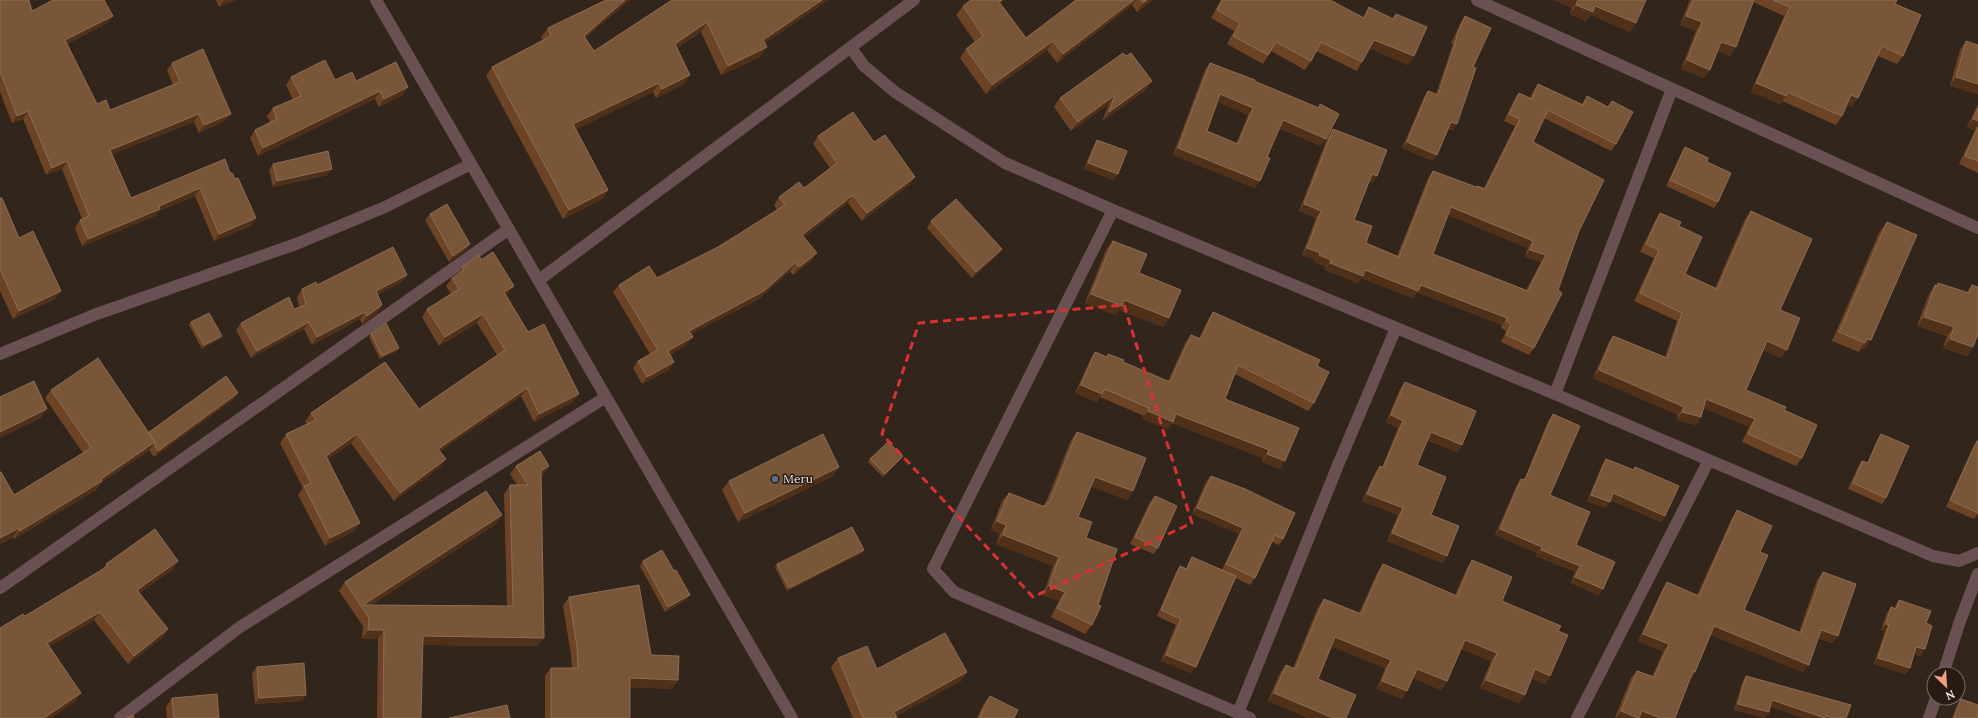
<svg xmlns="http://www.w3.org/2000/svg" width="1978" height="718" viewBox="0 0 1978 718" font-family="Lora,serif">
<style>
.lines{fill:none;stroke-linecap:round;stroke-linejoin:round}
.minor{stroke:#695052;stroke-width:12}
.wall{fill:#6c4425;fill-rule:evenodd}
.shaded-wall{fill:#4f3019}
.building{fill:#7a5639;stroke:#8c6c53;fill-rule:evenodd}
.marked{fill:none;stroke:#d73231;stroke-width:3;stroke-dasharray:8 5;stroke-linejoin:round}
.service-dot{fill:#5c6f8a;stroke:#281b13;stroke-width:1.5}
.labels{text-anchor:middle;stroke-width:3;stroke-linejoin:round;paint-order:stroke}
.poi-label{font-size:12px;fill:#efe6e0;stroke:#281b13;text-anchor:start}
</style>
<rect width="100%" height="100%" fill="#32251c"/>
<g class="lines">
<!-- minor -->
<path class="minor" d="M376,0L792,718
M1477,0L1978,228
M851,48L864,66L895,92L1005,163L1113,210L1555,394L1933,556L1959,561L1978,553
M1113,210L933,569L954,592L1250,718
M539,280L914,0
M0,354L94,315L296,244L385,207L471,164
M1555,394L1672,89
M0,588L509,229
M1943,674L1960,621L1978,574
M1238,713L1338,465L1396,328
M120,718L240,627L606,397
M1577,718L1709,460
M1929,718L1936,698"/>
</g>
<!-- wall -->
<path class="wall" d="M0,0L32,11L113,16L107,23L67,44L97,104L110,110L173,85L167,70L172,63L225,121L199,133L194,122L112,154L131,198L230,173L251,226L214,241L195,196L159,211L155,216L82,246L75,228L80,220L82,219L62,169L46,175L23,119L12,123L0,92Z
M216,0H236L219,7Z
M606,0H630L585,38L594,51L672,0L765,44L760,57L721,75L701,32L677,48L684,84L656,98L653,92L576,129L608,190L602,199L563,219L486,76L492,67L543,40L541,37L548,28Z
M971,0H1003L1001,4L1026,38L1076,0H1153L1137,12L1132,5L1057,63L1047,50L986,94L960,58L966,49L975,42L956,15L963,6Z
M1221,0H1330L1363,18L1369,7L1392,19L1396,14L1408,65L1369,48L1362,62L1357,71L1316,51L1311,61L1305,70L1271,51L1263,64L1227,44L1234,31L1211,18Z
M1554,0H1646L1630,32L1591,15L1586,21L1570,14L1572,8Z
M1690,0H1897L1895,4L1903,56L1897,64L1878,56L1852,107L1847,104L1842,116L1836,125L1782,101L1780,104L1751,92L1784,16L1753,2L1730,56L1718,51L1704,78L1681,69L1696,31L1680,25Z
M1465,16L1473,67L1453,130L1448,129L1433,161L1402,148L1424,97L1428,91L1436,94L1453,44L1451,43L1461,22Z
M1966,41L1978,94L1950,86L1960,50Z
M1126,56L1146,90L1102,121L1109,104L1071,131L1054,107L1060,98Z
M1210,63L1318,108L1320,104L1326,139L1321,146L1279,128L1267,157L1255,188L1173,155L1205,70ZM1218,102L1248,115L1236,144L1207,131Z
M291,77L335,80L356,81L408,87L403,95L379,107L375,99L258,156L250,138L255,130L270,122L267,116L273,108L293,100L286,85Z
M1538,84L1582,104L1587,96L1608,107L1612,101L1616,144L1611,151L1544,118L1533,142L1579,231L1534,348L1529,355L1501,342L1506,331L1501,328L1502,325L1417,292L1413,298L1361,278L1358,283L1325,270L1326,267L1314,262L1315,260L1302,255L1316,218L1299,211L1328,136L1333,129L1377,176L1372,183L1369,182L1354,220L1366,243L1397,256L1428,178L1433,171L1476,187L1477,186L1484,188L1515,126L1504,121L1514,100L1519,93L1530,98L1533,91ZM1448,215L1528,248L1525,257L1541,262L1526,290L1433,254Z
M1978,104V173L1959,164L1975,130L1967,127Z
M818,136L874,142L915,177L909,185L862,221L848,203L804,237L811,261L793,275L790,271L759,299L691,334L687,344L670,355L674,362L669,370L642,384L633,368L638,361L650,354L613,292L619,285L657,278L718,247L777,210L774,205L779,197L804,188L830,168L813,144Z
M1097,140L1118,174L1113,180L1084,169L1093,147Z
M1685,147L1707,162L1718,202L1714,208L1666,186L1681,154Z
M273,164L328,175L273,187L269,170Z
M0,198L19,238L55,299L13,319L0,291Z
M1751,211L1780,310L1781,358L1763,350L1746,390L1784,410L1802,458L1796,466L1742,442L1749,427L1704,408L1701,417L1696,425L1677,420L1678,415L1593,378L1608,344L1613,336L1665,357L1677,321L1634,301L1654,258L1640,252L1655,221L1660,213L1679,226L1685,274L1715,288L1745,219Z
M430,214L470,244L466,250L449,262L425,220Z
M931,221L1002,249L997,256L972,278L927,228Z
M1887,222L1865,349L1861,348L1859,352L1832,341L1880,231Z
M1113,241L1169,318L1163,327L1119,310L1115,315L1085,303L1106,250Z
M481,260L514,286L508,294L506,295L528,332L573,402L534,422L521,396L440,451V467L394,501L351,443L328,459L354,531L325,546L298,495L303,488L280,443L286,434L307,424L305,422L311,413L419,409L497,355L477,323L439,346L422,317L427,309L451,294L446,286L452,278L457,275L462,267Z
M407,275L402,282L377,295L382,305L377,313L362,324L360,319L312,345L304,329L251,358L236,330L241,323L299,307L297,297L302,289L317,285Z
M1938,283L1966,293L1972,285L1973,347L1967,356L1943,348L1947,336L1917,326L1929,294L1935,285H1937Z
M1213,312L1317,366L1314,403L1308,411L1235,374L1225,399L1299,428L1280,469L1262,462L1263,458L1172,423L1168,429L1142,419L1144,416L1100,397L1097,402L1075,393L1090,360L1095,352L1106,357L1108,354L1123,362L1168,381L1185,343L1191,335L1199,338L1208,320Z
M191,322L222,336L219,339L202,349L189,325Z
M371,334L399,348L397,351L380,359L369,337Z
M1405,382L1462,445L1457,452L1427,440L1417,465L1431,515L1447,556L1442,563L1387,541L1398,515L1362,501L1375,473L1380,466L1382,467L1398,428L1386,422L1400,389Z
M51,390L148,433L234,399L154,457L149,450L101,483L96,490L14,539L13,537L0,544V472L14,495L83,453L45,398Z
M1553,414L1550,495L1576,545L1603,589L1598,595L1571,583L1575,572L1536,556L1538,553L1495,535L1517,485L1521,479L1524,480L1548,421Z
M1077,432L1133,491L1127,500L1091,486L1078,517L1086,538L1092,625L1085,634L1051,617L1059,601L1043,595L1053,566L996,544L1000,534L991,530L1002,501L1009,493L1043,506L1046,502L1071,440Z
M1881,434L1886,498L1882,504L1848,489L1858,467L1862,461L1867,463L1877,440Z
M1977,441H1978V514L1974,519L1946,507L1973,447Z
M903,456L901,459L883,477L868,462L870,459Z
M1606,459L1633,470L1635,467L1665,516L1661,522L1610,500L1605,508L1587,501L1602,465Z
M516,466H549L543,475L541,476L538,646L422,645L421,718H377L378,639H362L363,626L339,591L345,582L496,524L371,605L507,606L504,494L510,485H517L510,474Z
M833,476L738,522L722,490L729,481Z
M1211,476L1283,539L1279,545L1272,542L1255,578L1250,585L1236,578L1191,673L1161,661L1176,625L1157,616L1176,572L1180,566L1186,569L1188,563L1192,557L1222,570L1239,534L1192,514L1206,482Z
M1155,496L1158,548L1154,554L1130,544L1150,502Z
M1737,510L1760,552L1744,610L1799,632L1817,580L1823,572L1832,643L1818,638L1803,672L1711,635L1695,672L1690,680L1675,718H1615L1631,678L1637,671L1652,677L1663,652L1638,641L1662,590L1667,582L1697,595L1732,518Z
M864,550L862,553L787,591L775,567L777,564Z
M1472,560L1502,601L1558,631L1550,676L1545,684L1532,678L1519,703L1480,688L1491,661L1461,649L1447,681L1441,690L1413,678L1402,699L1377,689L1385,668L1332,646L1318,679L1346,718H1308L1268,701L1280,673L1286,665L1293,668L1318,607L1324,599L1359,613L1377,573L1383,564L1455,595L1467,568Z
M178,561L172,570L139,593L168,629L162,638L128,664L94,620L49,647L75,702L25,616L103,569L106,564Z
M643,561L674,571L690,595L686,600L665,612L640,566Z
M569,597L651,655L678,680L672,689L630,687V718H545V676L551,668H572L571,655L563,606Z
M1899,600L1926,623L1925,649L1920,656L1914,654L1910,668L1905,674L1874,664L1885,631L1881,630L1887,613L1891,607L1894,608Z
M838,658L877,669L967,672L961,681L896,716L897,718H853L831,667Z
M257,667L306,695L302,701L255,704L252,673Z
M1746,676L1770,707L1769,712L1765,718L1734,710L1742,683Z
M990,696L1014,718H977L983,705Z
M172,698L219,718H167L166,707Z
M1961,699L1978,718H1952L1957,705Z"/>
<!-- shaded-wall -->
<path class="shaded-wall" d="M226,0H236L219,7L223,1Z
M625,0H630L577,45L584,36Z
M822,0H829L757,49L763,40Z
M1002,0H1003L999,7V2Z
M1134,0H1136L1132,5L1057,63L1063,54Z
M1147,0H1153L1137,12L1143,3Z
M1554,0H1578L1572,8Z
M1576,5L1595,6L1636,23L1630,32L1591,15L1586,21L1570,14Z
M113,16L107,23L60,47L65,40Z
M1686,16L1702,22L1696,31L1680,25Z
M707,22L701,32L669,53L675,44Z
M1374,40L1414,56L1408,65L1368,48Z
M1053,41L1047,50L986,94L992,85Z
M1721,42L1736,47L1730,56L1715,50Z
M767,47L760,57L721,75L728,66Z
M1687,60L1710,70L1704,78L1681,69Z
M690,75L684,84L656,98L662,89Z
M1956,77L1978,84V94L1950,86Z
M1152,81L1146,90L1102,121L1109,112Z
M659,83L653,92L567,133L573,124Z
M1756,83L1786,96L1780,104L1751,92Z
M408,87L403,95L379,107L384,99Z
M380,91L375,99L258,156L263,148Z
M1220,94L1253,108L1248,115L1216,101Z
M1115,95L1109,104L1071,131L1078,122Z
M1851,95L1858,98L1852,107L1845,104Z
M28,111L23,119L12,123L17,116Z
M199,114L194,122L105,157L110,150Z
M231,114L225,121L199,133L204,125Z
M1973,119L1978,121V125L1975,130L1967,127Z
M1283,120L1326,139L1321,146L1278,127Z
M1451,122L1457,124L1453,130L1447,128Z
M1407,142L1437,155L1433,161L1402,148Z
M1178,148L1260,181L1255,188L1173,155Z
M67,161L62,169L46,175L52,168Z
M1088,163L1118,174L1113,180L1084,169Z
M332,169L328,175L273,187L277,181Z
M1372,174L1377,176L1372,183L1367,181Z
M915,177L909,185L862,221L867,213Z
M200,188L195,196L159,211L155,216L82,246L88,239L159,206Z
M608,190L602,199L563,219L569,210Z
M853,195L848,203L797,243L802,235Z
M1304,204L1321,211L1316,218L1299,211Z
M1451,207L1533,241L1528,248L1446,214Z
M256,218L251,226L214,241L219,234Z
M470,244L466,250L449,262L453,256Z
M1307,248L1320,253L1315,260L1302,255Z
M1002,249L997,256L972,278L976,272Z
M1530,250L1546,255L1541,262L1525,257Z
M817,253L811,261L793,275L799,267Z
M1319,255L1331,260L1326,267L1314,262Z
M795,263L790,271L759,299L684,338L689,331Z
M1330,263L1365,270L1421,285L1507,318L1502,325L1417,292L1413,298L1361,278L1358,283L1325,270Z
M407,275L402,282L370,299L376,291Z
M514,286L508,294L498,300L504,292Z
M61,291L55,299L13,319L19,311Z
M1091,294L1124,300L1169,318L1163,327L1119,310L1115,315L1085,303Z
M382,305L377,313L362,324L367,316Z
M365,312L360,319L312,345L317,337Z
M483,314L477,323L439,346L445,337Z
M1924,317L1954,327L1947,336L1917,326Z
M309,322L304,329L251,358L257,351Z
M222,336L219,339L202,349L204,345Z
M693,337L687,344L663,359L668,351Z
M1867,339L1871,340L1865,349L1861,348Z
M1950,339L1973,347L1967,356L1943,348Z
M1767,341L1787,350L1781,358L1761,349Z
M399,348L397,351L380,359L382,356Z
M674,362L669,370L642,384L647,377Z
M1599,370L1684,407L1678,415L1593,378Z
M1081,385L1102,394L1097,402L1075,393Z
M527,388L521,396L432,457L438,449Z
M238,393L234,399L154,457L158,451Z
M579,394L573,402L534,422L539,414Z
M1706,399L1755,419L1749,427L1701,407Z
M47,409L41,418L0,438V432Z
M1148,411L1176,414L1269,450L1263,458L1172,423L1168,429L1142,419Z
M1682,412L1701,417L1696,425L1677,420Z
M1391,415L1403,421L1398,428L1386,422Z
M1431,432L1462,445L1457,452L1426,439Z
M357,434L351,443L320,465L326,456Z
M155,442L149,451L101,483L96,490L14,539L20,531L101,479Z
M1267,454L1285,461L1280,469L1262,462Z
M903,456L901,459L883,477L885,474Z
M446,459L440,467L394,501L400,493Z
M549,466L543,475L535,480L541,471Z
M839,467L833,476L738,522L745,513Z
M1095,477L1133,491L1127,500L1089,486Z
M1613,493L1665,516L1661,522L1609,500Z
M1367,494L1403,508L1398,515L1362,501Z
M1591,495L1610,502L1605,508L1587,501Z
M1197,508L1243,528L1239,534L1192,514Z
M502,515L496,524L363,610V605Z
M997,521L1006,525L1000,534L991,530Z
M360,523L354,531L325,546L330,538Z
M19,528L13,537L0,544V538Z
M1500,529L1542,547L1538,553L1495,535Z
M1392,533L1447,556L1442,563L1387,541Z
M1003,535L1059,557L1053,566L996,544Z
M864,550L862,553L787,591L789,588Z
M1541,550L1580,566L1575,572L1536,556Z
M178,561L172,570L131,599L137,590Z
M1575,577L1603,589L1598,595L1571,583Z
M1049,586L1065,592L1059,601L1043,595Z
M690,595L686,600L665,612L668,607Z
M100,612L94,620L41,652L47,643Z
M1886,624L1889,625L1885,631L1881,630Z
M1714,626L1809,665L1803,672L1709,634Z
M168,629L162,638L128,664L134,656Z
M368,630H384L378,639H362Z
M1821,630L1838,636L1832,643L1816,637Z
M1643,634L1669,644L1663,652L1638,641Z
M423,636L544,638L538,646L417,645Z
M1335,637L1391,660L1385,668L1330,646Z
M1465,640L1497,653L1491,661L1459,648Z
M1916,647L1925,649L1920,656L1912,653Z
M1166,655L1196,667L1191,673L1161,661Z
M1878,658L1910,668L1905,674L1874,664Z
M1417,669L1447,681L1441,690L1411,677Z
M1535,669L1550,676L1545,684L1529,678Z
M967,672L961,681L893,718L894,712Z
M630,678L678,680L672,689L624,687Z
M1486,680L1525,695L1519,703L1480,688Z
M1382,681L1407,691L1402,699L1377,689Z
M81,693L75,702L51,718H44Z
M1274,693L1333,718H1308L1268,701Z
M306,695L302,701L255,704L259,698Z
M1772,700L1826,716L1832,718H1802L1768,706Z
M1738,704L1769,712L1765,718L1734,710Z
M1621,711H1642L1660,718H1616Z"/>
<!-- building -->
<path class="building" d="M0,0H29L32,11L53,0H104L113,16L65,40L97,104L106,100L110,110L180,82L172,63L203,49L231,114L204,125L199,114L110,150L131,198L225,159L230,173H232L235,179L238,178L256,218L219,234L200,188L159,206L160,209L88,239L80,220L89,216L67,161L52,168L28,111L17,116L0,71Z
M606,0H625L584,36L594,51L672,0H822L763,40L767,47L728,66L707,22L675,44L690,75L662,89L659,83L573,124L608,190L569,210L492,67L551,36L548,28Z
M971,0H1002L999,2L1026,38L1076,0H1134L1063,54L1053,41L992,85L966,49L983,36L963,6Z
M1141,0H1147L1143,3Z
M1222,0H1330L1364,18L1369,7L1393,19L1396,14L1427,27L1414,56L1374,40L1362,62L1321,42L1311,61L1276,42L1268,55L1233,36L1240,23L1217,10Z
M1578,0H1646L1636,23L1595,6L1593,12L1576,5Z
M1693,0H1754L1736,47L1721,42L1710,70L1687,60L1702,22L1686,16Z
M1773,0H1897L1895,4L1921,15L1903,56L1882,46L1858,98L1851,95L1842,116L1787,92L1786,96L1756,83L1790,7Z
M1465,16L1491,28L1473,67L1476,68L1457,124L1451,122L1437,155L1407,142L1428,91L1438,95L1457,37H1456Z
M1966,41L1978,45V84L1956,77Z
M1123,53L1126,56L1131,53L1152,81L1109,112L1115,95L1078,122L1060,98Z
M325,60L335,80L352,72L356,81L396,62L408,87L384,99L380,91L263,148L255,130L277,119L273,108L301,96L291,77Z
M1210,63L1255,80L1254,81L1319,108L1320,104L1339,114L1326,139L1283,120L1267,157L1270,158L1260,181L1178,148ZM1220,94L1253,108L1238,144L1207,131Z
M1538,84L1583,105L1587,96L1608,107L1612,101L1633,112L1616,144L1548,110L1533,142L1604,180L1579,231L1558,290L1562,293L1534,348L1506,335L1511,324L1506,321L1507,318L1421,285L1418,291L1365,270L1363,276L1330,263L1331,260L1319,255L1320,253L1307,248L1321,211L1304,204L1333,129L1387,150L1377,176L1372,174L1354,220L1372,226L1366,243L1399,257L1433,171L1476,187L1477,186L1485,189L1520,119L1509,114L1519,93L1532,99ZM1451,207L1533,241L1530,250L1546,255L1528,291L1433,254Z
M1978,108V121L1973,119Z
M853,112L874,142L885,135L915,177L867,213L853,195L802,235L817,253L799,267L795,263L764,291L689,331L693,337L668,351L674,362L647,377L638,361L658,350L619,285L649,266L657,278L718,247L785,205L779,197L799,182L804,188L837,163L818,136Z
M1978,127V161L1965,156Z
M1097,140L1127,151L1118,174L1088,163Z
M1685,147L1708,158L1707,162L1731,173L1718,202L1670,180Z
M328,151L332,169L277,181L273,164Z
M0,198H2L19,238L33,231L61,291L19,311L0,269Z
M956,199L1002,249L976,272L931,221Z
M447,204L470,244L453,256L430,214Z
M1751,211L1812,239L1780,310L1800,318L1787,350L1767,341L1746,390L1786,407L1784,410L1817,425L1802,458L1748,434L1755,419L1706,399L1701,417L1682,412L1684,407L1599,370L1613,336L1667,358L1682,313L1640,293L1659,250L1646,244L1660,213L1681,222L1679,226L1702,237L1685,274L1717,289Z
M1887,222L1917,235L1871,340L1867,339L1865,343L1839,332Z
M1113,241L1147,254L1139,273L1181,290L1169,318L1124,300L1122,306L1091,294Z
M393,247L407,275L376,291L382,305L367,316L365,312L317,337L309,322L257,351L241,323L289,297L294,309L306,305L302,289L316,282L317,285Z
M493,252L514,286L504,292L528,332L544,324L579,394L539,414L527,388L438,449L446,459L400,493L357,434L326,456L360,523L330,538L304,486L311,483L286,434L316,420L311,413L385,362L419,409L505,350L483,314L445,337L427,309L459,289L452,278L464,270L462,267L479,255L481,260Z
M1938,283L1969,293L1972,285L1978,287V334L1973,347L1950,339L1954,327L1924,317L1935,285L1937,286Z
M1213,312L1320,360L1317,366L1329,372L1314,403L1238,365L1225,399L1299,428L1285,461L1267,454L1269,450L1176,414L1173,422L1148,411L1149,408L1105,389L1102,394L1081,385L1095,352L1107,357L1108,354L1124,360L1123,362L1170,382L1191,335L1201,339Z
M209,313L222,336L204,345L191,322Z
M386,323L399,348L382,356L371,334Z
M98,358L155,442L101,479L102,481L20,531L19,528L0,538V472H1L14,495L91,448L51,390Z
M226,376L238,393L158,451L154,444L155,442L148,433Z
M34,381L47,409L0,432V397Z
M1405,382L1476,411L1462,445L1431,432L1417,465L1446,477L1431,515L1459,526L1447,556L1392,533L1403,508L1367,494L1380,466L1383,468L1403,421L1391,415Z
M1553,414L1580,426L1550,495L1590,512L1576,545L1615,562L1603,589L1575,577L1580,566L1541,550L1542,547L1500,529L1521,479L1525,480Z
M1077,432L1146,458L1133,491L1095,477L1078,517L1092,522L1086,538L1117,549L1098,605L1101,606L1092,625L1057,608L1065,592L1049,586L1059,557L1003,535L1006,525L997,521L1009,493L1045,507L1047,502L1049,503Z
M823,434L839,467L745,513L729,481Z
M1881,434L1909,446L1886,498L1853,483L1862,461L1868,463Z
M1977,441H1978V513L1950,500Z
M888,442L903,456L885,474L870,459Z
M540,451L549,466L541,471L544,638L423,636L421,718H383L384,630H368L369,618L345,582L486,491L502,515L363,605L513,606L510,485H528L516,466Z
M1606,459L1634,470L1635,467L1679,486L1665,516L1613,493L1610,502L1591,495Z
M1211,476L1245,489L1295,513L1283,539L1275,535L1255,578L1226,564L1243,528L1197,508Z
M1155,496L1177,506L1158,548L1135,537Z
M1737,510L1772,526L1760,552L1768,555L1744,610L1801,633L1823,572L1856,584L1838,636L1821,630L1809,665L1714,626L1695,672L1693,671L1675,718H1660L1642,711L1639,718H1638L1621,711L1637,671L1654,677L1669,644L1643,634L1667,582L1699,596Z
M852,527L864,550L789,588L777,564Z
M155,529L178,561L137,590L168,629L134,656L100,612L47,643L81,693L44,718H0V628L23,614L25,616L108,566L106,564Z
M662,550L674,571L676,570L690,595L668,607L643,561Z
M1192,557L1236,576L1196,667L1166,655L1181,619L1161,610L1180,566L1187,569Z
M1472,560L1512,577L1502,601L1561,626L1558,631L1568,635L1550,676L1535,669L1525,695L1486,680L1497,653L1465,640L1447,681L1417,669L1407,691L1382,681L1391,660L1335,637L1318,679L1356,695L1346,718H1333L1274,693L1286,665L1295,669L1324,599L1361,614L1383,564L1457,596Z
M639,585L651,655L679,656L678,680L630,678V718H551V668H578L577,647L569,597Z
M1899,600L1931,611L1926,623L1932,626L1925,649L1916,647L1910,668L1878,658L1889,625L1886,624L1891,607L1896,609Z
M945,633L967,672L894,712L897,718H863L838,658L867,646L877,669Z
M304,663L306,695L259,698L257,667Z
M1746,676L1851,705L1846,718H1832L1826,716L1825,718L1772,700L1769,712L1738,704Z
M217,694L219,718H174L172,698Z
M990,696L1018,710L1014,718H979Z
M1961,699L1978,705V718H1954Z
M507,705L510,718H449Z
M133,715L134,718H126Z"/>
<!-- marked area -->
<path class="marked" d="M1124,305L1192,523L1033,597L882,434L919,323Z"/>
<!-- markers -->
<circle class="service-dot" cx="775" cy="479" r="4"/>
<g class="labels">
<!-- poi labels -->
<g class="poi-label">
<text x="783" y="483">Meru</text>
</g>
</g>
<!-- north arrow -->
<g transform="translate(1946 686) rotate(155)"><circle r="19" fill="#281b13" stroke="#786c65"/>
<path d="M0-3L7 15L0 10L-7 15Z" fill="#f2a07f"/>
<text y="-6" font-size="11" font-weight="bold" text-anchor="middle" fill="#efe6e0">N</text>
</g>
</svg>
